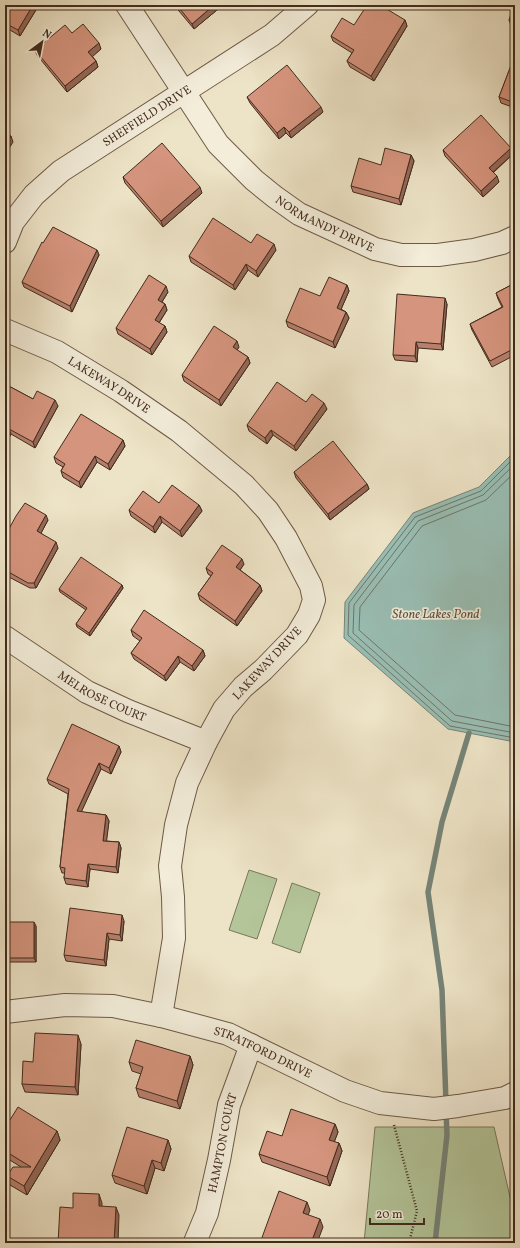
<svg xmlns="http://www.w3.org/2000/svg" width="520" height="1248" viewBox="0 0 520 1248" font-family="Vollkorn,serif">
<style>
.green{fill:#b3c599;stroke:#7a785b}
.water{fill:#99beb4;stroke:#768478}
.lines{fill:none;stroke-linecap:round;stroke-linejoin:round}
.shore{stroke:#6e7568;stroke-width:1}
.stream{stroke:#768478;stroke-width:5.5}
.minor-casing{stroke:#6d5a47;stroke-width:24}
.path{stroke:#422c1d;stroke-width:2.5;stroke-dasharray:1 2;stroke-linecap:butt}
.minor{stroke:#f3edda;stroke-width:22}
.wall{fill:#b77f6c;stroke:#422c1d}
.shaded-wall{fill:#956858;stroke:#422c1d}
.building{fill:#d5947d;stroke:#422c1d}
.labels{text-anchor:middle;stroke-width:3.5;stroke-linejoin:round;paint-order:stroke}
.street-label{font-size:12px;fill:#422c1d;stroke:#f3edda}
.water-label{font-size:13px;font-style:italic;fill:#585043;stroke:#f3edda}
</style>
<rect width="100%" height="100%" fill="#ede3c6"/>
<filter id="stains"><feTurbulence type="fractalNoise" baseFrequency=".005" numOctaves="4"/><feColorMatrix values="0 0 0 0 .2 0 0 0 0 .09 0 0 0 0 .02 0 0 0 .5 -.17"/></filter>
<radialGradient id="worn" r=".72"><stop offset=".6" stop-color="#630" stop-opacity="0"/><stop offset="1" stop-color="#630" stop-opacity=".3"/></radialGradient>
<!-- green -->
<path class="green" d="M249,870L277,879L257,939L229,930Z
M292,883L320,893L300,953L272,943Z
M375,1127H494L515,1219V1243H364Z"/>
<!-- water -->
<path class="water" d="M515,451V742L448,729L344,638L345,602L413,513L479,487Z"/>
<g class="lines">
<!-- shore -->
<path class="shore" d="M515,457L481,491L415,517L349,603L348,635L450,726L515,738
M515,464L483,495L418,521L354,605L353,633L452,721L515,733
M515,472L486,500L422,526L360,607L359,630L455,715L515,727"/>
<!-- stream -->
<path class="stream" d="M446,1103L442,990L428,892L442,822L469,733
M435,1243L447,1135L446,1111"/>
<defs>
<g id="minor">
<path id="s1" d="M127,5L218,144L254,180L275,197L299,214L375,249L401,255H438L474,250L502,243L515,237"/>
<path id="s2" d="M5,242L13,222L34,195L61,171L272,35L307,5"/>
<path id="s3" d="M5,330L57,352L121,391L179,431L244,485L268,511L286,538L311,586L314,600L309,615L297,635L263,670L243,687L224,709L206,742L187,783L176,825L170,866L173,897L174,938L161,1016"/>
<path id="s4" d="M5,637L87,692L128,711L206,742"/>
<path id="s5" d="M5,1012L65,1005L113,1006L161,1016L228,1034L345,1091L380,1103L434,1109L458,1106L505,1098L515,1093"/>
<path id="s6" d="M195,1242L207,1213L219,1160L229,1105L251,1045"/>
</g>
</defs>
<!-- minor casing -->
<use href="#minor" class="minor-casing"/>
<!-- path -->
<path class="path" d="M394,1125L417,1211L409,1243"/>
<!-- minor -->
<use href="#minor" class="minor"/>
</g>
<!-- wall -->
<path class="wall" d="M5,5H39L20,36L5,27Z
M174,5H223L194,29Z
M515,5V27L511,25L509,20Z
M405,20L407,26L374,81L350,67L347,61L352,53L333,41L331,36L354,25Z
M72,33L101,49L92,56L96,61L98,67L67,92L37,55L35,50Z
M515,55V108L501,103L499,97Z
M247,97L323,112L291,138L286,133L279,139L250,103Z
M443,150L513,154L493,173L499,182L483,197L445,156Z
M411,155L414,161L401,205L353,192L351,186L381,165Z
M123,177L202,193L163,227L125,183Z
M251,243L276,250L258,277L248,270L235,290L191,262L189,256Z
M97,250L99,255L72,312L24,287L22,282Z
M515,283V355L492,367L472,330L470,324L502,307L498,299L496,293Z
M347,285L349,291L341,309L346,312L349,318L335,348L288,327L286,321L320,296Z
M168,292L162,302L165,304L167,310L159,323L165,326L167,332L152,355L118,334L116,328Z
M447,304L443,350L418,348L417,362L395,360L393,355Z
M239,347L237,350L248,357L250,363L221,406L184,381L182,375Z
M5,384L33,399L58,406L35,448L11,434L5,445Z
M306,402L327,409L296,451L273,435L267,444L249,431L247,425Z
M123,440L125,446L110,470L97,462L81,488L63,477L61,471L63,467L56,463L54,457Z
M294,472L367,484L369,489L330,520L296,478Z
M159,503L199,505L202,511L182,537L162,522L155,533L131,516L129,510Z
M48,520L41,533L58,548L36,588H30L5,575V536Z
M244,564L240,570L260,585L262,591L237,626L200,600L198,594L211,576L208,574L206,568Z
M122,585L123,588L90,636L77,627L76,624L86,610L60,592L59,589Z
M131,630L203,650L205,656L194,671L180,662L166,681L134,659L131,653L140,641L133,636Z
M119,746L121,752L111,774L101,769L81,812L106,815L109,821L106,841L119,842L121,848L118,873L90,869L88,887L66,884L64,878L65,873H62L60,867L68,794L49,784L47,779Z
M5,890V922L36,926V962H5Z
M124,921L122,941L109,939L106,966L66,961L64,955Z
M81,1044L78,1095L25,1092L22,1084L33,1062Z
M190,1056L193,1065L180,1109L139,1097L136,1088L141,1074L132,1071L129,1062Z
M335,1124L338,1132L334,1142L339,1143L342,1151L330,1186L262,1162L259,1154L282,1136Z
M5,1128L57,1131L60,1140L27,1195L10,1185L7,1176L21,1167L5,1157Z
M168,1140L171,1149L164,1171L155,1168L147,1194L115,1183L112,1175Z"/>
<!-- shaded-wall -->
<path class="shaded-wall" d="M33,5H39L20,36L18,30Z
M214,5H223L194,29L192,24Z
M405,20L407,26L374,81L371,76Z
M99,43L101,49L91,58L88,52Z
M96,61L98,67L67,92L65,86Z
M321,107L323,112L291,138L289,132Z
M284,127L286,133L279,139L277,133Z
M11,136L13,142L5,155V146Z
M511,148L513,154L491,174L489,168Z
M411,155L414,161L401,205L399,199Z
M497,176L499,182L483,197L481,191Z
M200,187L202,193L163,227L161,221Z
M274,244L276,250L258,277L256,271Z
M97,250L99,255L72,312L70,306Z
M246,264L248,270L235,290L233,285Z
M347,285L349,291L339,314L337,308Z
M166,286L168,292L160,305L158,300Z
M445,298L447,304L443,350L441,344Z
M165,304L167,310L157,326L155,320Z
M346,312L349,318L335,348L333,342Z
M165,326L167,332L152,355L150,349Z
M237,341L239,347L235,353L233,347Z
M416,342L418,348L417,362L415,356Z
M248,357L250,363L221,406L219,400Z
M55,400L58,406L35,448L33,442Z
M324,403L327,409L296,451L294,446Z
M9,429L11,434L5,445V435Z
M271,430L273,435L267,444L265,438Z
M123,440L125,446L110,470L108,464Z
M95,456L97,462L81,488L79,482Z
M367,484L369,489L330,520L328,514Z
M199,505L202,511L182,537L180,531Z
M46,515L48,520L39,537L37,531Z
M160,516L162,522L155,533L153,527Z
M56,542L58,548L36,588L34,583Z
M242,559L244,564L238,573L236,567Z
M122,585L123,588L90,636L89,633Z
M260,585L262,591L237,626L235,621Z
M203,650L205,656L194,671L192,666Z
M178,656L180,662L166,681L164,676Z
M119,746L121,752L111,774L109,768Z
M99,763L101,769L79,817L77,811Z
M106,815L109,821L106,846L103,841Z
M119,842L121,848L118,873L116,867Z
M88,864L90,869L88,887L86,881Z
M122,915L124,921L122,941L120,935Z
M34,922L36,926V962L34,958Z
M107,933L109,939L106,966L104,960Z
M78,1035L81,1044L78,1095L75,1087Z
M190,1056L193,1065L180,1109L177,1101Z
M335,1124L338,1132L332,1148L329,1140Z
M57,1131L60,1140L27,1195L24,1186Z
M168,1140L171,1149L164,1171L161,1163Z
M339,1143L342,1151L330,1186L327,1177Z
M152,1160L155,1168L147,1194L144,1186Z
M99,1194L102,1203V1214L99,1206Z
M307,1202L310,1210L306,1221L303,1213Z
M116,1207L119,1215L118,1243H114Z
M320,1219L323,1227L317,1243H311Z"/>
<!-- building -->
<path class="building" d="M5,5H33L18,30L5,23Z
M177,5H214L192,24Z
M367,5H380L405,20L371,76L347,61L354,50L331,36L342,18L354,25Z
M514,5H515V22L509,20Z
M83,24L99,43L88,52L96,61L65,86L35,50L65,25L72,33Z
M515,55V103L499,97Z
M287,65L321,107L289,132L284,127L277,133L247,97Z
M481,115L511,148L489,168L497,176L481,191L443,150Z
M5,132L11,136L5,146Z
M162,143L200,187L161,221L123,177Z
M385,148L411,155L399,199L351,186L359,158L381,165Z
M213,218L251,243L257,234L274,244L256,271L246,264L233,285L189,256Z
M53,227L97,250L70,306L22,282L42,242L43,243Z
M149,275L166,286L158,300L165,304L155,320L165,326L150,349L116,328Z
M329,277L347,285L337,308L346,312L333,342L286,321L300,288L320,296Z
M515,283V348L490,361L470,324L503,307L496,293Z
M397,294L445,298L441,344L416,342L415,356L393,355Z
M214,326L237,341L233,347L248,357L219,400L182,375Z
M277,382L306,402L312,394L324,403L294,446L271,430L265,438L247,425Z
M5,384L33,399L37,391L55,400L33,442L9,429L5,435Z
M81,414L123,440L108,464L95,456L79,482L61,471L65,464L54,457Z
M333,441L367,484L328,514L294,472Z
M172,485L199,505L180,531L160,516L153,527L129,510L143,491L159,503Z
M25,503L46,515L37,531L56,542L34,583H28L5,570V536L16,516Z
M222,545L242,559L236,567L260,585L235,621L198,594L213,573L206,568Z
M81,557L122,585L89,633L76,624L87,608L59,589Z
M144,610L203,650L192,666L178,656L164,676L131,653L142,638L131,630Z
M72,724L119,746L109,768L99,763L77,811L106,815L103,841L119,842L116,867L88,864L86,881L64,878L65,868L60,867L69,789L47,779Z
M70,908L122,915L120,935L107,933L104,960L64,955Z
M5,922H34V958H5Z
M35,1033L78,1035L75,1087L22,1084L23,1061L33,1062Z
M136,1040L190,1056L177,1101L136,1088L143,1067L129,1062Z
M18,1107L57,1131L24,1186L7,1176L13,1167H31L5,1151V1128Z
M291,1109L335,1124L329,1140L339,1143L327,1177L259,1154L267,1131L282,1136Z
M127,1127L168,1140L161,1163L152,1160L144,1186L112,1175Z
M279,1191L307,1202L303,1213L320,1219L311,1243H260Z
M73,1193L99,1194V1206L116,1207L114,1243H58L60,1207L73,1208Z"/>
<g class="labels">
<!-- street labels -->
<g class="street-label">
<text dy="4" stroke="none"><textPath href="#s2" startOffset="194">SHEFFIELD DRIVE</textPath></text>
<text dy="4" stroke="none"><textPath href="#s1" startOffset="301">NORMANDY DRIVE</textPath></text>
<text dy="4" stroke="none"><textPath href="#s3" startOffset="118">LAKEWAY DRIVE</textPath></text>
<text transform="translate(267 663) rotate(-47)" y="4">LAKEWAY DRIVE</text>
<text dy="4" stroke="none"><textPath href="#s4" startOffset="114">MELROSE COURT</textPath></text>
<text dy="4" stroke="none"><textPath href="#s5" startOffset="266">STRATFORD DRIVE</textPath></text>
<text dy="4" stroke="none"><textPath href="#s6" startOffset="103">HAMPTON COURT</textPath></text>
</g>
<!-- water labels -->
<g class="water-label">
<text x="436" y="618">Stone Lakes Pond</text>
</g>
</g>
<!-- margin -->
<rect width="520" height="1248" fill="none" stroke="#ede3c6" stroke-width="20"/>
<rect x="6" y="6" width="508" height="1236" fill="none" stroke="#422c1d" stroke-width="2"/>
<rect x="10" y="10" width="500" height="1228" fill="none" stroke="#422c1d"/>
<!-- north arrow -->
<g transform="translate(42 42) rotate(32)" stroke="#f3edda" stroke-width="3" paint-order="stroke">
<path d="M0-3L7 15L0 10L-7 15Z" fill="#422c1d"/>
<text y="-6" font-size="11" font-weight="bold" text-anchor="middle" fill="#422c1d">N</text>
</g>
<!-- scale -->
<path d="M370 1218v6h54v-6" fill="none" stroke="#422c1d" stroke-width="2"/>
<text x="376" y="1218" font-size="12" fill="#422c1d" stroke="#f3edda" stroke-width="3" paint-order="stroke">20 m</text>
<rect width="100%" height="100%" filter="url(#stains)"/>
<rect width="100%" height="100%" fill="url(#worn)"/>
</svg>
